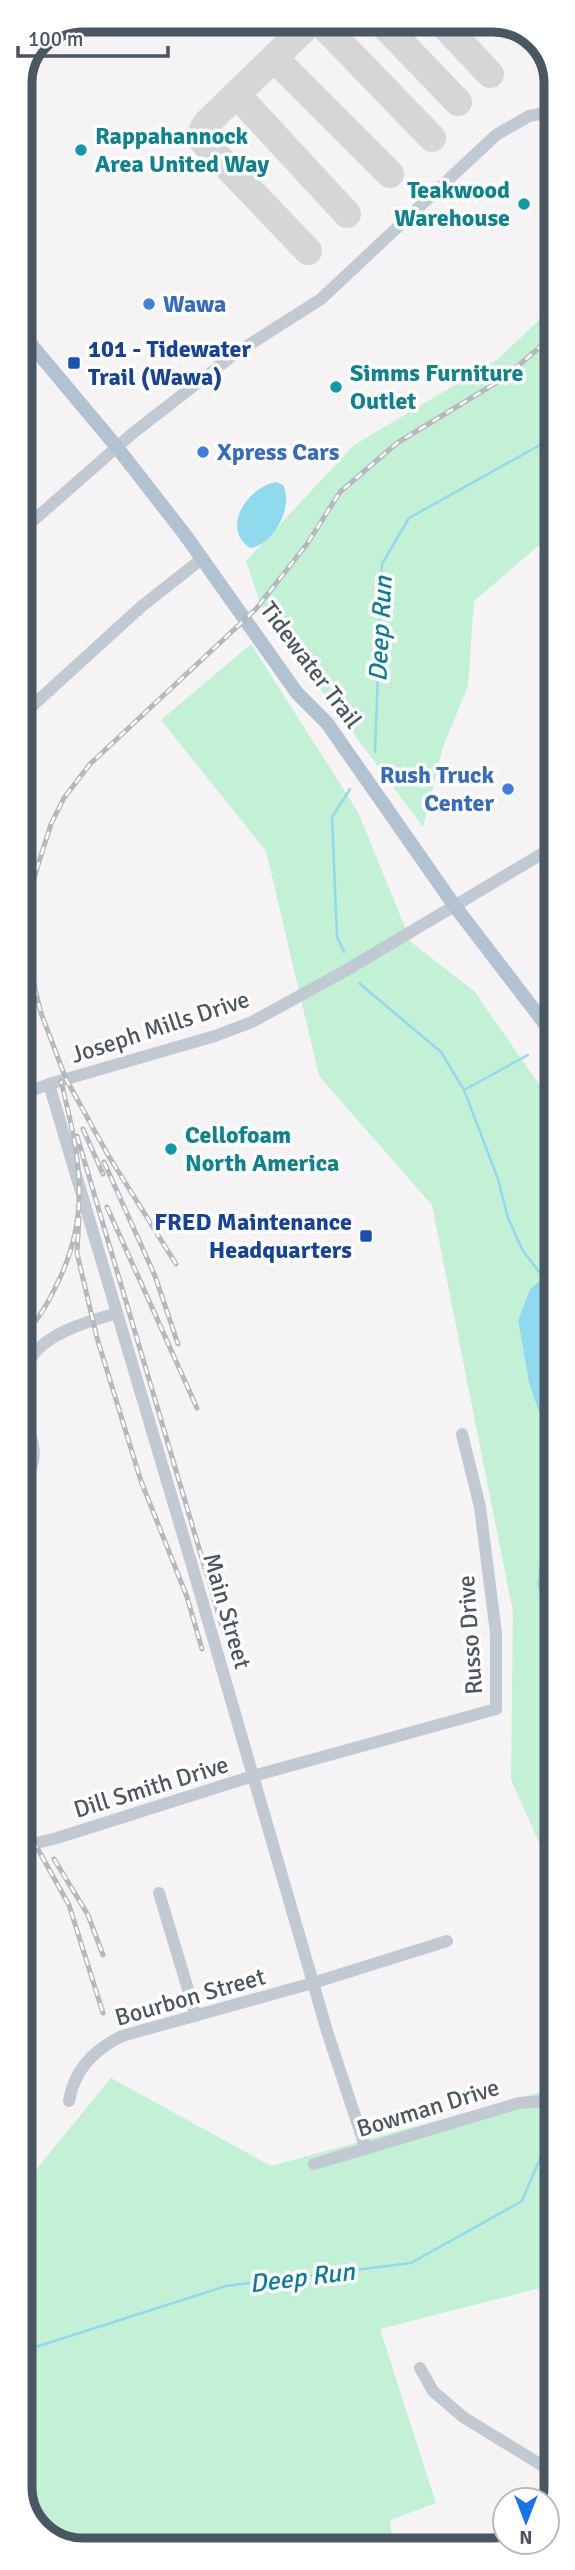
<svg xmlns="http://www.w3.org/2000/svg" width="575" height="2570" viewBox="0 0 575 2570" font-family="Signika,sans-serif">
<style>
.green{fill:#c3f1d5}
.water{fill:#90daee}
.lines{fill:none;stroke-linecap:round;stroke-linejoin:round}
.stream{stroke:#90daee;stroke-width:2.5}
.taxiway{stroke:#d5d6d8;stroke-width:28}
.minor{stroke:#c1cad2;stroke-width:12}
.major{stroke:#b3c2d1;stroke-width:14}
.rail-casing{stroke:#b5b8bd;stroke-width:5}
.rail{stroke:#fff;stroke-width:2.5;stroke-dasharray:8;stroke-linecap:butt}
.culture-dot{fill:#0f9aa8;stroke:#fff;stroke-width:2.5}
.shop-dot{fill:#3f7fe0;stroke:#fff;stroke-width:2.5}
.transit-dot{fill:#1a4fb4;stroke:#fff;stroke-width:2.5}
.labels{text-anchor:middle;stroke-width:7;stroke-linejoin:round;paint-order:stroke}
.culture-label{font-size:24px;font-weight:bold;fill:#0d838f;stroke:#fff;text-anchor:start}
.shop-label{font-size:24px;font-weight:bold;fill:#366cbe;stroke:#fff;text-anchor:start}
.transit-label{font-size:24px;font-weight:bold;fill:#164399;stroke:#fff;text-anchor:start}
.street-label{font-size:24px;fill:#4a5661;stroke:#fff}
.water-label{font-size:26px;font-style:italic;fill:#0c7c9b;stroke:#fff}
.rim{fill:none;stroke:#4a5661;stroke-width:9}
</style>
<rect width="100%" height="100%" fill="#f5f3f3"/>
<!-- green -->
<path class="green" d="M555,305V557L538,546L474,601L468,686L443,747L423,827L263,611L246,561L354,445L497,360Z
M251,644L358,812L411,942L475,992L555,1108V1268L530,1289L518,1320L529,1383L553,1454L555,1473V1502L546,1514L537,1584L553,1655L549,1679V1711L555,1722V1878L511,1780L513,1612L432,1205L319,1076L266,851L161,720Z
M111,2078L271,2166L556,2088V2284L380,2329L436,2503L390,2520L393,2550H75L41,2535L20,2489V2189Z"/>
<!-- water -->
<path class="water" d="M276,482L283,485C294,506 274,545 250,548C220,527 248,487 276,482Z
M555,1268V1473L553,1453L529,1383L518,1320L530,1289Z
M555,1502V1722L549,1712V1679L553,1655L537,1584L546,1514Z"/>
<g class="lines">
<!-- stream -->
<path class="stream" d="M375,752L382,564L409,518L540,445L555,426
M344,952L337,937L332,817L350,789
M359,983L441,1052L464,1090L498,1179L508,1218L523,1251L543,1277
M464,1090L528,1055
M20,2352L226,2286L411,2263L522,2201L544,2149"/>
<!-- taxiway -->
<path class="taxiway" d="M318,20L432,138
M379,20L458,102
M439,20L490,74
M275,59L390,174
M237,95L347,214
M308,251L203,141V129L207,123L313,20"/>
<!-- minor -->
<path class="minor" d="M19,533L133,433L236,353L321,299L496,135L529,116L555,111
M20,717L142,606L203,558
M49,1084L191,1562L327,2031L366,2149
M20,1095L49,1084L215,1036L252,1022L345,971L555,846
M20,1480L26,1478C39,1458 33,1443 27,1422C4,1347 59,1330 117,1313
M20,1847L57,1838L253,1776L496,1709V1633L480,1507L462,1434
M159,1893L196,2016
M69,2101C74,2070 95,2049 122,2036L313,1983L447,1941
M314,2164L519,2103L556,2100
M420,2368L433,2391L463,2417L556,2474"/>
<!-- major -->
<path class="major" d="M19,330L116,446L186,536L297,693L327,723L454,905L555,1037"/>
<defs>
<path id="rail" d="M83,1129L103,1174
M77,1136L225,1636
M104,1162L155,1276L178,1344
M107,1207L197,1408
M79,1218L77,1253L97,1338L141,1481L187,1597L202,1649
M176,1264L108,1155L66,1079L41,1013L30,969L25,925L32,884L51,824L64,798L90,764L256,609L307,544L340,492L397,443L504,378L555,334
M20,1339C36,1324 47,1305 56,1286C93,1214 79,1155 61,1081
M20,1795L35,1844L69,1905L103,2013
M54,1859L88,1915L103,1955"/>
</defs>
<!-- rail casing -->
<use href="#rail" class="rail-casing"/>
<!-- rail -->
<use href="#rail" class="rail"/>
</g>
<!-- markers -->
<g class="culture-dot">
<circle cx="81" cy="150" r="7"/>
<circle cx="524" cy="204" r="7"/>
<circle cx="336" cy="387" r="7"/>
<circle cx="171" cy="1149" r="7"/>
</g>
<g class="shop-dot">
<circle cx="149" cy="304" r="7"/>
<circle cx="203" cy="452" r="7"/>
<circle cx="508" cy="789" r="7"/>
</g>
<g class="transit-dot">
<rect x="67" y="356" width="14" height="14" rx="3.5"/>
<rect x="359" y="1229" width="14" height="14" rx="3.5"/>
</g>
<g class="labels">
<!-- culture labels -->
<g class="culture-label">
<text x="95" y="144">Rappahannock<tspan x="95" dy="28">Area United Way</tspan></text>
<text x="510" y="198" text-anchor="end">Teakwood<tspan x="510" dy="28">Warehouse</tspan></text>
<text x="350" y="381">Simms Furniture<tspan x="350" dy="28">Outlet</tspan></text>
<text x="185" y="1143">Cellofoam<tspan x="185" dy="28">North America</tspan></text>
</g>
<!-- shop labels -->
<g class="shop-label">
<text x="163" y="312">Wawa</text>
<text x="217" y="460">Xpress Cars</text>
<text x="494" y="783" text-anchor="end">Rush Truck<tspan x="494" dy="28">Center</tspan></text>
</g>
<!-- transit labels -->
<g class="transit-label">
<text x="88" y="357">101 - Tidewater<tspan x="88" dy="28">Trail (Wawa)</tspan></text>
<text x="352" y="1230" text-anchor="end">FRED Maintenance<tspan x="352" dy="28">Headquarters</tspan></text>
</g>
<!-- street labels -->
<g class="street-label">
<text transform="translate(311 665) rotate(53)" y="8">Tidewater Trail</text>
<text transform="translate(160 1027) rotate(-18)" y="8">Joseph Mills Drive</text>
<text transform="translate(227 1611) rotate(74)" y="8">Main Street</text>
<text transform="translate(470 1635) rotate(-94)" y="8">Russo Drive</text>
<text transform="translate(151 1787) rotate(-17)" y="8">Dill Smith Drive</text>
<text transform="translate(190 1997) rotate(-16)" y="8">Bourbon Street</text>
<text transform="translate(428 2108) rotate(-17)" y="8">Bowman Drive</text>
</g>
<!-- water labels -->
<g class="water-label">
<text transform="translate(380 629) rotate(-87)" y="9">Deep Run</text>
<text transform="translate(302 2277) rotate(-7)" y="9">Deep Run</text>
</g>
</g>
<!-- crop -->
<path d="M0 0H575V2570H0ZM83 32H493A51 51 0 0 1 544 83V2487A51 51 0 0 1 493 2538H83A51 51 0 0 1 32 2487V83A51 51 0 0 1 83 32Z" fill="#fff" fill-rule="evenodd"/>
<path class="rim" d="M83 32H493A51 51 0 0 1 544 83V2487A51 51 0 0 1 493 2538H83A51 51 0 0 1 32 2487V83A51 51 0 0 1 83 32Z"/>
<!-- north arrow -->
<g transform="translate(526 2521) rotate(180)"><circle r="33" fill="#ffffff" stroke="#b7bbc0" stroke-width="2"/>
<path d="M0-5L12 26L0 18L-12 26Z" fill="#1a73e8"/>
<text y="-10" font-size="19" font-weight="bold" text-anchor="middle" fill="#4a5661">N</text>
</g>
<!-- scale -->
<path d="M18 46v10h150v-10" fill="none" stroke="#4a5661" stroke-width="3.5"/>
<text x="28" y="46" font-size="21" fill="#4a5661" stroke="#ffffff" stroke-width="5" paint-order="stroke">100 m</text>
</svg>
